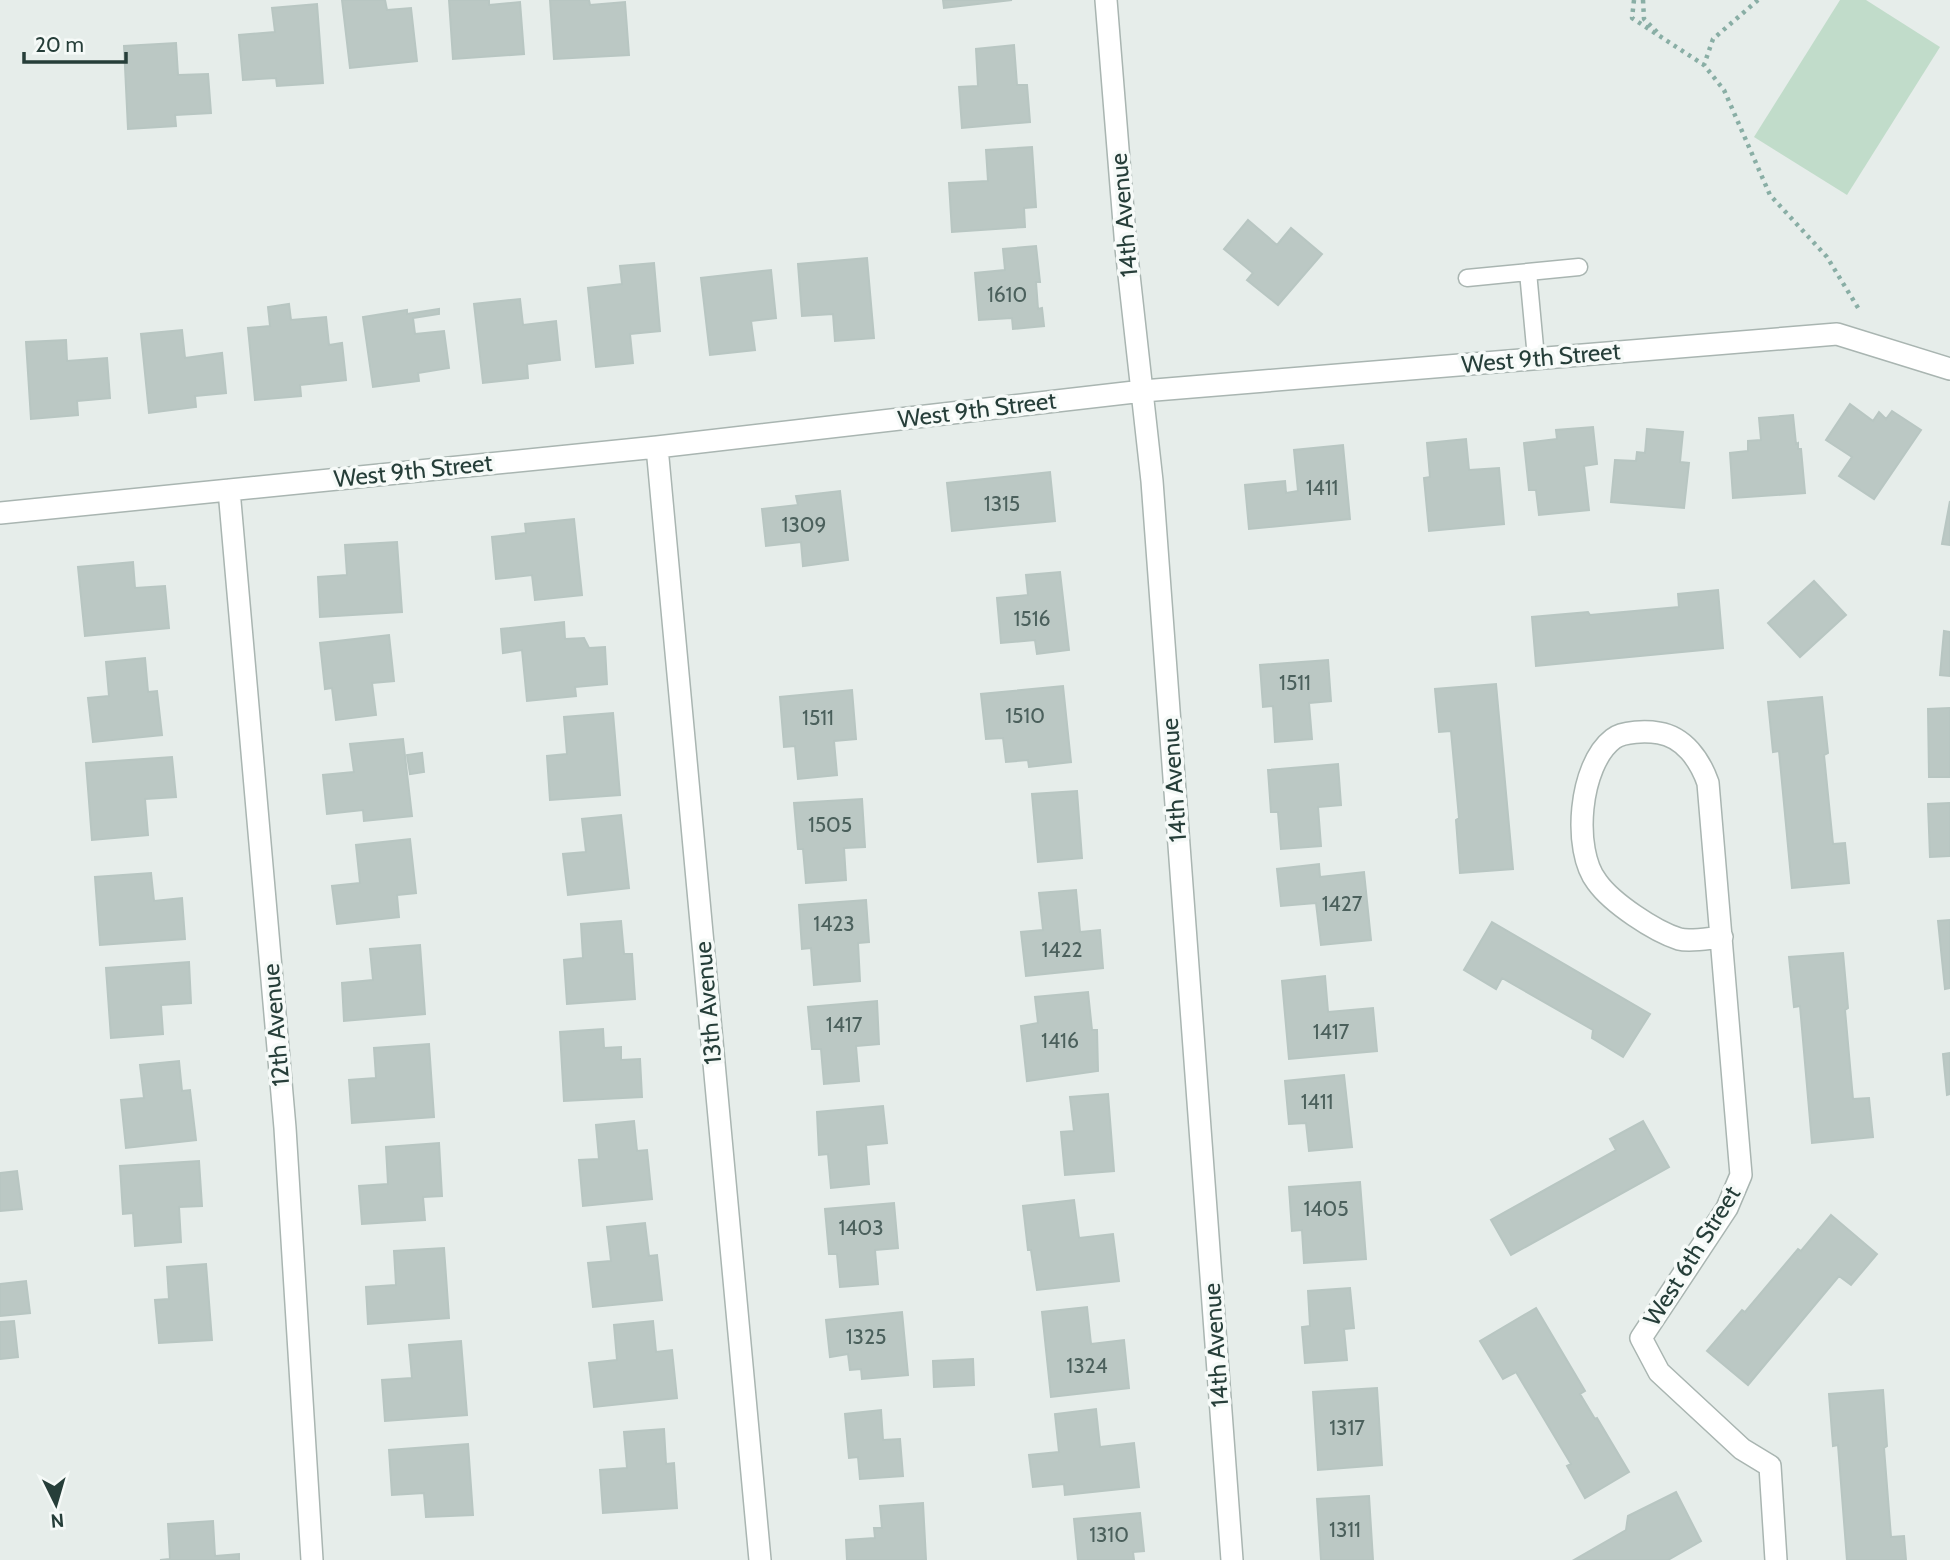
<svg xmlns="http://www.w3.org/2000/svg" width="1950" height="1560" viewBox="0 0 1950 1560" font-family="Cabin,sans-serif">
<style>
.pitch{fill:#c1dcca}
.building{fill:#bbc8c4;stroke:#b8c6c2;stroke-width:2}
.lines{fill:none;stroke-linecap:round;stroke-linejoin:round}
.lane-casing{stroke:#a9b5b1;stroke-width:19}
.street-casing{stroke:#a9b5b1;stroke-width:24}
.path{stroke:#89aea5;stroke-width:4.5;stroke-dasharray:3.5 5;stroke-linecap:butt}
.lane{stroke:#fff;stroke-width:16}
.street{stroke:#fff;stroke-width:21}
.labels{text-anchor:middle;stroke-width:7;stroke-linejoin:round;paint-order:stroke}
.number-label{font-size:21px;fill:#4b605c}
.street-label{font-size:24px;fill:#263e39;stroke:#f6faf8}
</style>
<rect width="100%" height="100%" fill="#e6edea"/>
<!-- pitch -->
<path class="pitch" d="M1840,0H1866L1940,47L1847,195L1754,137Z"/>
<!-- building -->
<path class="building" d="M342,0H385L387,10L411,8L417,61L350,68Z
M449,0H489V5L520,2L524,54L453,59Z
M550,0H589L590,5L625,2L629,55L554,59Z
M943,0H1012L944,8Z
M317,4L323,83L277,86L276,78L243,80L239,35L275,32L272,8Z
M176,43L178,75L208,74L211,113L175,115L176,126L128,129L124,46Z
M1014,45L1017,85H1027L1030,122L962,128L959,87L978,86L976,49Z
M1032,147L1036,207L1024,208L1025,227L952,232L949,183L988,181L986,150Z
M1248,220L1277,245L1291,228L1322,254L1278,305L1247,280L1253,273L1224,249Z
M1036,246L1040,282H1036L1038,309L1042,308L1044,326L1013,329L1012,318L979,320L975,273L1005,270L1003,249Z
M867,258L874,338L835,341L833,314L802,316L798,264Z
M654,263L660,331L630,334L633,363L596,367L588,288L622,284L620,266Z
M771,270L776,318L751,321L755,350L710,355L701,278Z
M520,299L523,325L556,321L560,360L527,364L528,378L483,383L474,304Z
M289,304L291,320L326,317L329,345L342,343L346,380L300,385L301,396L255,400L248,328L270,326L268,307Z
M439,309V314L413,318L415,334L444,331L449,368L418,373L419,381L373,387L363,317L407,310V314Z
M182,330L185,358L222,353L226,393L195,396L196,407L149,413L141,334Z
M66,340L67,361L107,358L110,398L77,401L78,415L31,419L26,342Z
M1850,404L1873,421L1879,412L1886,419L1892,411L1921,430L1874,499L1839,476L1852,457L1826,440Z
M1793,415L1796,444L1798,443V449H1801L1805,493L1733,498L1730,453L1748,451V441L1761,440L1759,418Z
M1593,427L1597,464L1584,466L1589,510L1539,515L1536,490H1529L1524,443L1557,439L1556,430Z
M1647,429L1683,432L1680,462L1689,463L1684,508L1611,502L1615,460L1636,461L1637,452L1645,453Z
M1466,439L1469,470L1499,468L1504,524L1429,531L1424,478L1430,477L1427,443Z
M1343,445L1350,519L1249,529L1245,485L1285,481L1286,493L1298,491L1294,450Z
M1050,472L1055,521L952,531L947,483Z
M840,491L848,560L803,566L801,542L766,546L762,509L798,505L796,496Z
M1950,501V545L1942,544Z
M574,519L582,595L535,600L532,575L496,579L492,537L526,533L525,524Z
M397,542L402,612L320,617L318,577L347,575L345,545Z
M133,562L135,588L165,586L169,628L85,636L78,567Z
M1060,572L1069,650L1037,654L1035,640L1001,643L997,598L1028,595L1026,575Z
M1814,581L1846,615L1800,657L1768,623Z
M1718,590L1723,648L1536,666L1532,617L1588,612L1590,615L1679,607L1678,594Z
M564,622L565,639L584,638L589,648L605,647L607,684L575,687L576,696L527,701L522,650L503,653L501,629Z
M1944,631L1950,632V676L1940,675Z
M389,635L394,681L372,683L376,715L336,720L332,688L325,689L320,643Z
M145,658L148,692L157,691L162,735L93,742L88,698L109,696L106,662Z
M1328,660L1331,701L1309,703L1312,739L1275,742L1273,706L1263,707L1260,665Z
M1496,684L1513,869L1460,873L1456,820L1459,818L1451,731L1439,732L1435,689Z
M1063,686L1071,762L1029,767L1028,760L1006,762L1003,738L986,739L981,694Z
M852,690L856,739L834,741L837,775L798,779L795,746L784,747L780,697Z
M1822,697L1828,753L1824,755L1833,844L1845,843L1849,883L1792,888L1779,751L1773,752L1768,702Z
M1950,708V777H1929L1928,709Z
M613,713L620,795L550,800L547,756L567,754L564,717Z
M403,739L412,816L364,821L363,810L327,814L323,775L354,772L350,744Z
M422,753L424,772L410,774L407,755Z
M172,757L176,797L145,799L148,835L92,840L86,763Z
M1338,764L1341,805L1318,807L1321,846L1281,849L1278,812H1271L1268,770Z
M1077,791L1082,858L1038,862L1032,794Z
M862,799L865,847L844,848L846,880L806,883L803,849H798L794,803Z
M1950,803V856L1930,857L1928,804Z
M621,815L629,888L568,895L563,854L586,852L582,819Z
M410,839L416,893L397,895L399,917L337,924L332,886L360,883L356,845Z
M1319,864L1320,877L1364,872L1371,940L1321,945L1316,903L1281,906L1277,869Z
M151,873L154,901L182,898L185,939L100,945L95,877Z
M1076,890L1080,932L1100,930L1103,968L1026,976L1021,932L1043,930L1039,893Z
M866,900L869,942L858,943L860,981L814,985L811,948L802,949L799,905Z
M1950,920V988L1945,989L1938,921Z
M621,921L624,954H632L635,999L567,1004L564,960L583,958L581,924Z
M1492,922L1650,1014L1623,1057L1592,1038L1593,1030L1502,978L1496,989L1464,970Z
M420,945L425,1014L344,1021L342,983L373,980L370,949Z
M1843,953L1848,1008L1845,1010L1853,1099L1869,1098L1873,1137L1812,1143L1800,1006L1794,1007L1789,957Z
M189,962L191,1003L161,1005L163,1034L111,1038L106,968Z
M1325,976L1328,1012L1373,1008L1377,1051L1289,1059L1282,981Z
M1088,992L1092,1030H1097L1098,1071L1027,1081L1021,1026L1038,1023L1035,997Z
M877,1001L879,1044L856,1046L859,1081L824,1084L821,1049H812L808,1007Z
M603,1029L604,1048L621,1047V1060L640,1059L642,1097L564,1101L560,1032Z
M429,1044L434,1117L352,1123L349,1080L376,1078L374,1048Z
M1950,1053V1094L1947,1095L1943,1054Z
M179,1061L182,1091L190,1090L196,1140L126,1148L121,1100L144,1098L140,1065Z
M1344,1075L1352,1147L1309,1151L1306,1123L1289,1124L1285,1081Z
M1108,1094L1114,1171L1065,1175L1061,1132L1074,1131L1070,1097Z
M883,1106L887,1143L866,1145L869,1184L831,1188L828,1154L819,1155L817,1112Z
M634,1121L637,1151L647,1150L652,1199L583,1206L579,1160L599,1159L596,1125Z
M1643,1121L1669,1167L1511,1255L1491,1220L1616,1150L1610,1139Z
M439,1143L442,1196L423,1197L425,1220L362,1224L359,1186L388,1184L386,1147Z
M199,1161L202,1206L179,1207L181,1242L135,1246L133,1213L123,1214L120,1166Z
M17,1171L22,1209L0,1211V1173Z
M1360,1182L1366,1259L1304,1263L1302,1230L1292,1231L1289,1187Z
M1074,1200L1079,1238L1113,1234L1119,1281L1037,1290L1031,1250H1028L1023,1206Z
M894,1203L898,1248L875,1250L878,1284L840,1287L837,1254H829L825,1209Z
M1831,1215L1877,1254L1851,1285L1839,1276L1748,1385L1707,1351L1742,1310L1745,1312L1798,1249L1801,1251Z
M645,1223L649,1256L657,1255L662,1300L593,1307L588,1263L611,1261L607,1227Z
M444,1248L449,1318L368,1324L366,1287L396,1285L394,1251Z
M206,1264L212,1340L159,1343L155,1300L169,1299L167,1267Z
M26,1281L30,1313L0,1316V1284Z
M1350,1288L1354,1328L1344,1329L1347,1360L1305,1363L1302,1327L1310,1326L1308,1291Z
M1087,1307L1091,1344L1124,1340L1129,1388L1051,1397L1042,1312Z
M1536,1308L1585,1391L1580,1394L1595,1419L1597,1418L1629,1472L1585,1498L1567,1466L1571,1464L1516,1372L1503,1379L1480,1341Z
M902,1312L908,1375L862,1379L861,1369L850,1370L848,1354L830,1357L826,1320Z
M14,1321L18,1357L0,1359V1322Z
M653,1321L656,1352L672,1350L677,1398L594,1407L589,1363L617,1360L614,1325Z
M461,1341L467,1415L385,1421L382,1380L412,1378L409,1345Z
M973,1359L974,1385L934,1387L933,1361Z
M1377,1388L1382,1465L1318,1470L1313,1392Z
M1883,1390L1887,1446L1884,1448L1891,1537L1904,1536L1906,1560H1847L1838,1445L1833,1446L1829,1394Z
M1096,1409L1100,1447L1134,1443L1139,1487L1065,1495L1064,1484L1033,1487L1029,1455L1059,1452L1055,1414Z
M881,1410L883,1440L900,1439L903,1476L860,1479L858,1457L849,1458L845,1414Z
M664,1429L666,1464L674,1463L677,1508L603,1513L600,1470L627,1468L624,1432Z
M468,1444L473,1515L426,1517L424,1493L392,1495L389,1450Z
M1676,1492L1701,1541L1668,1560H1574L1626,1530L1628,1516Z
M1369,1496L1373,1560H1321L1317,1499Z
M923,1503L926,1560H847L846,1540L875,1538L874,1528H882L880,1506Z
M1140,1513L1144,1551L1133,1552L1134,1560H1078L1074,1519Z
M213,1521L215,1556L239,1554V1560H160L170,1559L168,1524Z"/>
<g class="lines">
<defs>
<path id="lane" d="M1528,272L1536,358
M1467,278L1579,267"/>
<path id="street" d="M1106,0L1126,248L1152,481L1232,1560
M657,447L760,1560
M229,490L285,1128L312,1560
M0,513L657,447L1143,391L1837,334L1950,369
M1722,937C1709,938 1691,942 1679,939C1654,931 1612,903 1597,882C1572,850 1579,765 1613,739C1623,731 1647,731 1659,733C1684,737 1700,760 1708,783L1741,1175L1727,1208L1641,1338L1659,1372L1742,1449L1770,1466L1776,1560"/>
</defs>
<!-- lane casing -->
<use href="#lane" class="lane-casing"/>
<!-- street casing -->
<use href="#street" class="street-casing"/>
<!-- path -->
<path class="path" d="M1634,0L1632,18L1704,65
M1643,0L1644,19L1657,32
M1758,0L1713,39L1704,65L1724,90L1770,195L1827,257L1860,311"/>
<!-- lane -->
<use href="#lane" class="lane"/>
<!-- street -->
<use href="#street" class="street"/>
</g>
<g class="labels">
<!-- number labels -->
<g class="number-label">
<text x="1007" y="302">1610</text>
<text x="1322" y="495">1411</text>
<text x="1002" y="511">1315</text>
<text x="804" y="532">1309</text>
<text x="1032" y="626">1516</text>
<text x="1295" y="690">1511</text>
<text x="1025" y="723">1510</text>
<text x="818" y="725">1511</text>
<text x="830" y="832">1505</text>
<text x="1342" y="911">1427</text>
<text x="834" y="931">1423</text>
<text x="1062" y="957">1422</text>
<text x="844" y="1032">1417</text>
<text x="1331" y="1039">1417</text>
<text x="1060" y="1048">1416</text>
<text x="1317" y="1109">1411</text>
<text x="1326" y="1216">1405</text>
<text x="861" y="1235">1403</text>
<text x="866" y="1344">1325</text>
<text x="1087" y="1373">1324</text>
<text x="1347" y="1435">1317</text>
<text x="1345" y="1537">1311</text>
<text x="1109" y="1542">1310</text>
</g>
<!-- street labels -->
<g class="street-label">
<text transform="translate(1124 215) rotate(-95)" y="8">14th Avenue</text>
<text transform="translate(1541 358) rotate(-5)" y="8">West 9th Street</text>
<text transform="translate(977 410) rotate(-7)" y="8">West 9th Street</text>
<text transform="translate(413 471) rotate(-6)" y="8">West 9th Street</text>
<text transform="translate(1174 780) rotate(-94)" y="8">14th Avenue</text>
<text transform="translate(708 1003) rotate(-95)" y="8">13th Avenue</text>
<text transform="translate(276 1025) rotate(-95)" y="8">12th Avenue</text>
<text transform="translate(1692 1256) rotate(-58)" y="8">West 6th Street</text>
<text transform="translate(1216 1345) rotate(-94)" y="8">14th Avenue</text>
</g>
</g>
<!-- north arrow -->
<g transform="translate(56 1504) rotate(175)" stroke="#f6faf8" stroke-width="5" paint-order="stroke">
<path d="M0-5L12 26L0 18L-12 26Z" fill="#263e39"/>
<text y="-10" font-size="19" font-weight="bold" text-anchor="middle" fill="#263e39">N</text>
</g>
<!-- scale -->
<path d="M24 52v10h102v-10" fill="none" stroke="#263e39" stroke-width="3.5"/>
<text x="35" y="52" font-size="21" fill="#263e39" stroke="#f6faf8" stroke-width="5" paint-order="stroke">20 m</text>
</svg>
